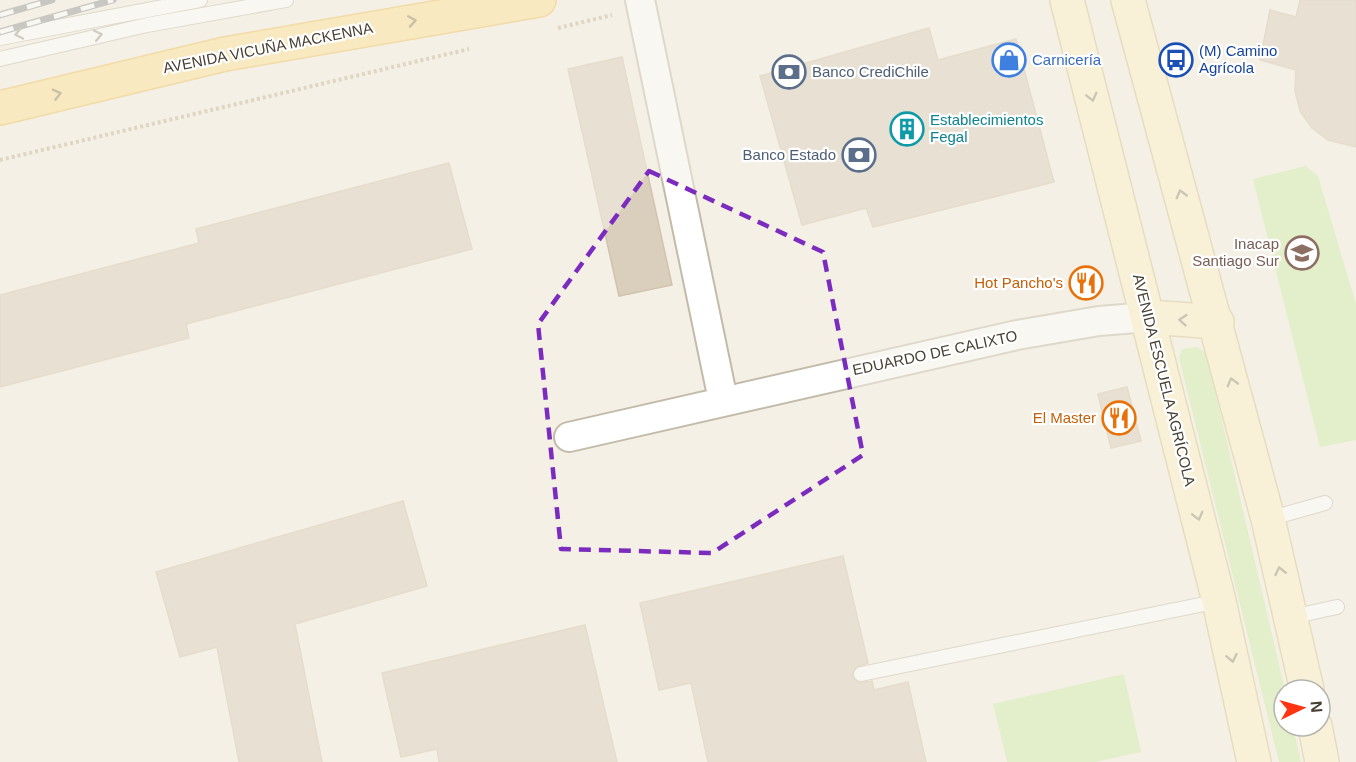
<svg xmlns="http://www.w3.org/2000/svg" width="1356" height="762" viewBox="0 0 1356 762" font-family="Helvetica,sans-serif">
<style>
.green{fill:#cfecab}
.building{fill:#dacebd;stroke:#d2c3ad;stroke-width:1.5}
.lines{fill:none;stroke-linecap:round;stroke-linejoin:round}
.service-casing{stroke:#c3bbaa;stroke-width:16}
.minor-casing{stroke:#c3bbaa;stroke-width:32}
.secondary-casing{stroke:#d7c492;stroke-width:36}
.primary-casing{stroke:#edc05b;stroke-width:36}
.path{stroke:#c3b498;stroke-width:4;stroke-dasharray:3 3;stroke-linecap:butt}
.service{stroke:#fff;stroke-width:14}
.minor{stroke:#fff;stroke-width:28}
.secondary{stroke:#fff1c5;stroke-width:33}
.primary{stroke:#ffe094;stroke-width:33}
.rail-casing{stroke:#969696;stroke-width:7}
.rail{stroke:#fff;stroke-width:4.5;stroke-dasharray:14;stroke-linecap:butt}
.oneway{stroke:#9a885f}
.oneway2{stroke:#a3a09a}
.oneway3{stroke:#9a9075}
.marked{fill:none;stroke:#7b2cbf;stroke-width:4.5;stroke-dasharray:12 8;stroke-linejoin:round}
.labels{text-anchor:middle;stroke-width:4.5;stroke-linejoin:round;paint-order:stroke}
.street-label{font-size:15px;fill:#474034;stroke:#fff}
.transit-label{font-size:15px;fill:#164399;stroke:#fff;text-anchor:start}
.shop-label{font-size:15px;fill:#366cbe;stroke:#fff;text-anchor:start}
.service-label{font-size:15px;fill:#4e5e75;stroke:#fff;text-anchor:start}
.culture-label{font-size:15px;fill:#0d838f;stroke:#fff;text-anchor:start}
.education-label{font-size:15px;fill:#785e54;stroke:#fff;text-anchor:end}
.food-label{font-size:15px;fill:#c56008;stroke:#fff;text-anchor:end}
</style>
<rect width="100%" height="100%" fill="#f4f0e6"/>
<!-- green -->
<path class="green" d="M1306,166L1318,176L1356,304V440L1320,447L1253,179Z
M1197,347L1206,352L1285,690L1284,726H1293L1301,762H1279L1179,358L1182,349Z
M1124,674L1141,752L1096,762H1007L993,704Z"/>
<!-- building -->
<path class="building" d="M1300,0H1356V147L1328,140L1312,128L1300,111L1295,91L1296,70L1260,60L1270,10L1296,17Z
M929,28L938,60L1016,39L1054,182L873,227L866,208L802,225L760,76Z
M622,57L672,285L619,296L568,69Z
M449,163L472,249L186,324L189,338L0,387V295L199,243L196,229Z
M1127,387L1141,441L1111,448L1098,394Z
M403,501L427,586L295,624L322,762H239L217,647L180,657L156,572Z
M843,556L868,663L856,667L852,676L859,683L872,681L874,690L908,682L926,762H708L691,683L659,690L640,603Z
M585,625L617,762H439L437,749L401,757L382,673Z"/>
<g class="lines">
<defs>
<path id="service" d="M0,38L200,0
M0,59L147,25L286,0
M1268,519L1325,503
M1291,617L1337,607
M861,674L1219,601"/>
<path id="minor" d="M640,0L723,400
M569,437L1017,335L1099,321L1149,317"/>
<path id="secondary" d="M1067,0L1219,601L1254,762
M1128,0L1268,519L1307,690
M1149,317L1217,322
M1315,726L1322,762"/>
<path id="primary" d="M0,108L225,54L539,0"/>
</defs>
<!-- service casing -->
<use href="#service" class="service-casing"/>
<!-- minor casing -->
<use href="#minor" class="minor-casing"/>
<!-- secondary casing -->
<use href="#secondary" class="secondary-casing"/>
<!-- primary casing -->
<use href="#primary" class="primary-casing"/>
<!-- path -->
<path class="path" d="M558,28L612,15
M0,160L469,49"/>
<!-- service -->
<use href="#service" class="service"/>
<!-- minor -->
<use href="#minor" class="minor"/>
<!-- secondary -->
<use href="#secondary" class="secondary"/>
<!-- primary -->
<use href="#primary" class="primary"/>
<defs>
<path id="rail" d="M0,15L52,0
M0,32L113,0"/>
</defs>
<!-- rail casing -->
<use href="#rail" class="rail-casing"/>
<!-- rail -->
<use href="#rail" class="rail"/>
</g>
<!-- one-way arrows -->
<defs><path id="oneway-chevron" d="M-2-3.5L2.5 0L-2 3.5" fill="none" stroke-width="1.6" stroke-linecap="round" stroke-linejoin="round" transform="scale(1.5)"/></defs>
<g class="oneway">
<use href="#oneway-chevron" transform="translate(412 21) rotate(-9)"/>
<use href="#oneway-chevron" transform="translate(57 94) rotate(-14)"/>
</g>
<g class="oneway2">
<use href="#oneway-chevron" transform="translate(19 34) rotate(168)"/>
<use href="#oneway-chevron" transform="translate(98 35) rotate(-12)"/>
</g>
<g class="oneway3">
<use href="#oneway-chevron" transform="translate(1092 97) rotate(76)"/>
<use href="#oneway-chevron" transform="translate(1181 194) rotate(-105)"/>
<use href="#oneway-chevron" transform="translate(1183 320) rotate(-175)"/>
<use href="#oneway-chevron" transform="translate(1232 382) rotate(-105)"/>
<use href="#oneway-chevron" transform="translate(1198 516) rotate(76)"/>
<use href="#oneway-chevron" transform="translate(1280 571) rotate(-103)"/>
<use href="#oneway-chevron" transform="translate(1232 658) rotate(78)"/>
</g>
<!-- marked area -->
<path d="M0 0H1356V762H0ZM649,171L823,252L863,455L712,553L561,549L538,324Z" fill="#f4f0e6" fill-opacity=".55" fill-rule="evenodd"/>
<path class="marked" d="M649,171L823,252L863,455L712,553L561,549L538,324Z"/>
<!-- icons -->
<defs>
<symbol id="shop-ring" viewBox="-11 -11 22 22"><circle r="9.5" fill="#fff" stroke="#3f7fe0" stroke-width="1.5"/><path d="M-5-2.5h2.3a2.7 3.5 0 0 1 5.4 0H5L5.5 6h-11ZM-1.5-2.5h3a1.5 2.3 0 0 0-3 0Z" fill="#3f7fe0"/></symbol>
<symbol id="bus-ring" viewBox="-11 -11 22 22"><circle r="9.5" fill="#fff" stroke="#1a4fb4" stroke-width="1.5"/><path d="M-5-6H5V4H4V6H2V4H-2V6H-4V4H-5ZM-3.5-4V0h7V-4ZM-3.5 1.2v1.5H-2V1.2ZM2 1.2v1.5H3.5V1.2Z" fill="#1a4fb4"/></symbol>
<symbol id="bank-ring" viewBox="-11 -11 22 22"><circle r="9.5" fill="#fff" stroke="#5c6f8a" stroke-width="1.5"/><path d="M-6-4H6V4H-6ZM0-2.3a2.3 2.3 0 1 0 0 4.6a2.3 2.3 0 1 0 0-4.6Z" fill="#5c6f8a"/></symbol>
<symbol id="building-ring" viewBox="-11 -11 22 22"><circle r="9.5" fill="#fff" stroke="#0f9aa8" stroke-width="1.5"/><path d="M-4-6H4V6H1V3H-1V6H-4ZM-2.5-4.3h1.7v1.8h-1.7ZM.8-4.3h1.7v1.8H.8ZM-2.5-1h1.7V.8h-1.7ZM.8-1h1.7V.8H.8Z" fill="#0f9aa8"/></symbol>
<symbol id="university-ring" viewBox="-11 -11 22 22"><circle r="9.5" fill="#fff" stroke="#8d6e63" stroke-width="1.5"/><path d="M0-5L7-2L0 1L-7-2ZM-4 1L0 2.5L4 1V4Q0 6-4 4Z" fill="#8d6e63"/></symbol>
<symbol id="restaurant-ring" viewBox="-11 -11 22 22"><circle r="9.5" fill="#fff" stroke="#e8710a" stroke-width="1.5"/><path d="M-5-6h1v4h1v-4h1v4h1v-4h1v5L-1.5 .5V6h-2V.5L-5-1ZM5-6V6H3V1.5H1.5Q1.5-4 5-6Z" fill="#e8710a"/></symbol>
</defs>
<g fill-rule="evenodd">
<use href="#shop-ring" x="990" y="41" width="38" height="38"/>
<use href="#bus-ring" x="1157" y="41" width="38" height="38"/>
<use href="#bank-ring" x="770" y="53" width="38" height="38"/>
<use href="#building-ring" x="888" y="110" width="38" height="38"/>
<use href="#bank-ring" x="840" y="136" width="38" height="38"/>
<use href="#university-ring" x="1283" y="234" width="38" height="38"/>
<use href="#restaurant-ring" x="1067" y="264" width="38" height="38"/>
<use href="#restaurant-ring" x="1100" y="399" width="38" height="38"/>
</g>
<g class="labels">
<!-- street labels -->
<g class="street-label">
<text transform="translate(268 48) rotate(-11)" y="5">AVENIDA VICUÑA MACKENNA</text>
<text transform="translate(935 353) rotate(-12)" y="5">EDUARDO DE CALIXTO</text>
<text transform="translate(1164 380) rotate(76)" y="5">AVENIDA ESCUELA AGRÍCOLA</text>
</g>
<!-- transit labels -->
<g class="transit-label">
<text x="1199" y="56">(M) Camino<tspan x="1199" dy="17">Agrícola</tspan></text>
</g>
<!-- shop labels -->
<g class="shop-label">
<text x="1032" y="65">Carnicería</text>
</g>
<!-- service labels -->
<g class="service-label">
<text x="812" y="77">Banco CrediChile</text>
<text x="836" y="160" text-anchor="end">Banco Estado</text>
</g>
<!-- culture labels -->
<g class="culture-label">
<text x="930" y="125">Establecimientos<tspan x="930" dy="17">Fegal</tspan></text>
</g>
<!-- education labels -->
<g class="education-label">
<text x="1279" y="249">Inacap<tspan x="1279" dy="17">Santiago Sur</tspan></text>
</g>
<!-- food labels -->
<g class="food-label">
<text x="1063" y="288">Hot Pancho's</text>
<text x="1096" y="423">El Master</text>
</g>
</g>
<!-- north arrow -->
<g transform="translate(1302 708) rotate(85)"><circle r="28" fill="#ffffff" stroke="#b5b3ae" stroke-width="1.5"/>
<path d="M0-4.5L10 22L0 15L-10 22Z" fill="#ff3412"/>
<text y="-9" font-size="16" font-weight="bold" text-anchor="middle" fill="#474034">N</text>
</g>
</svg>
